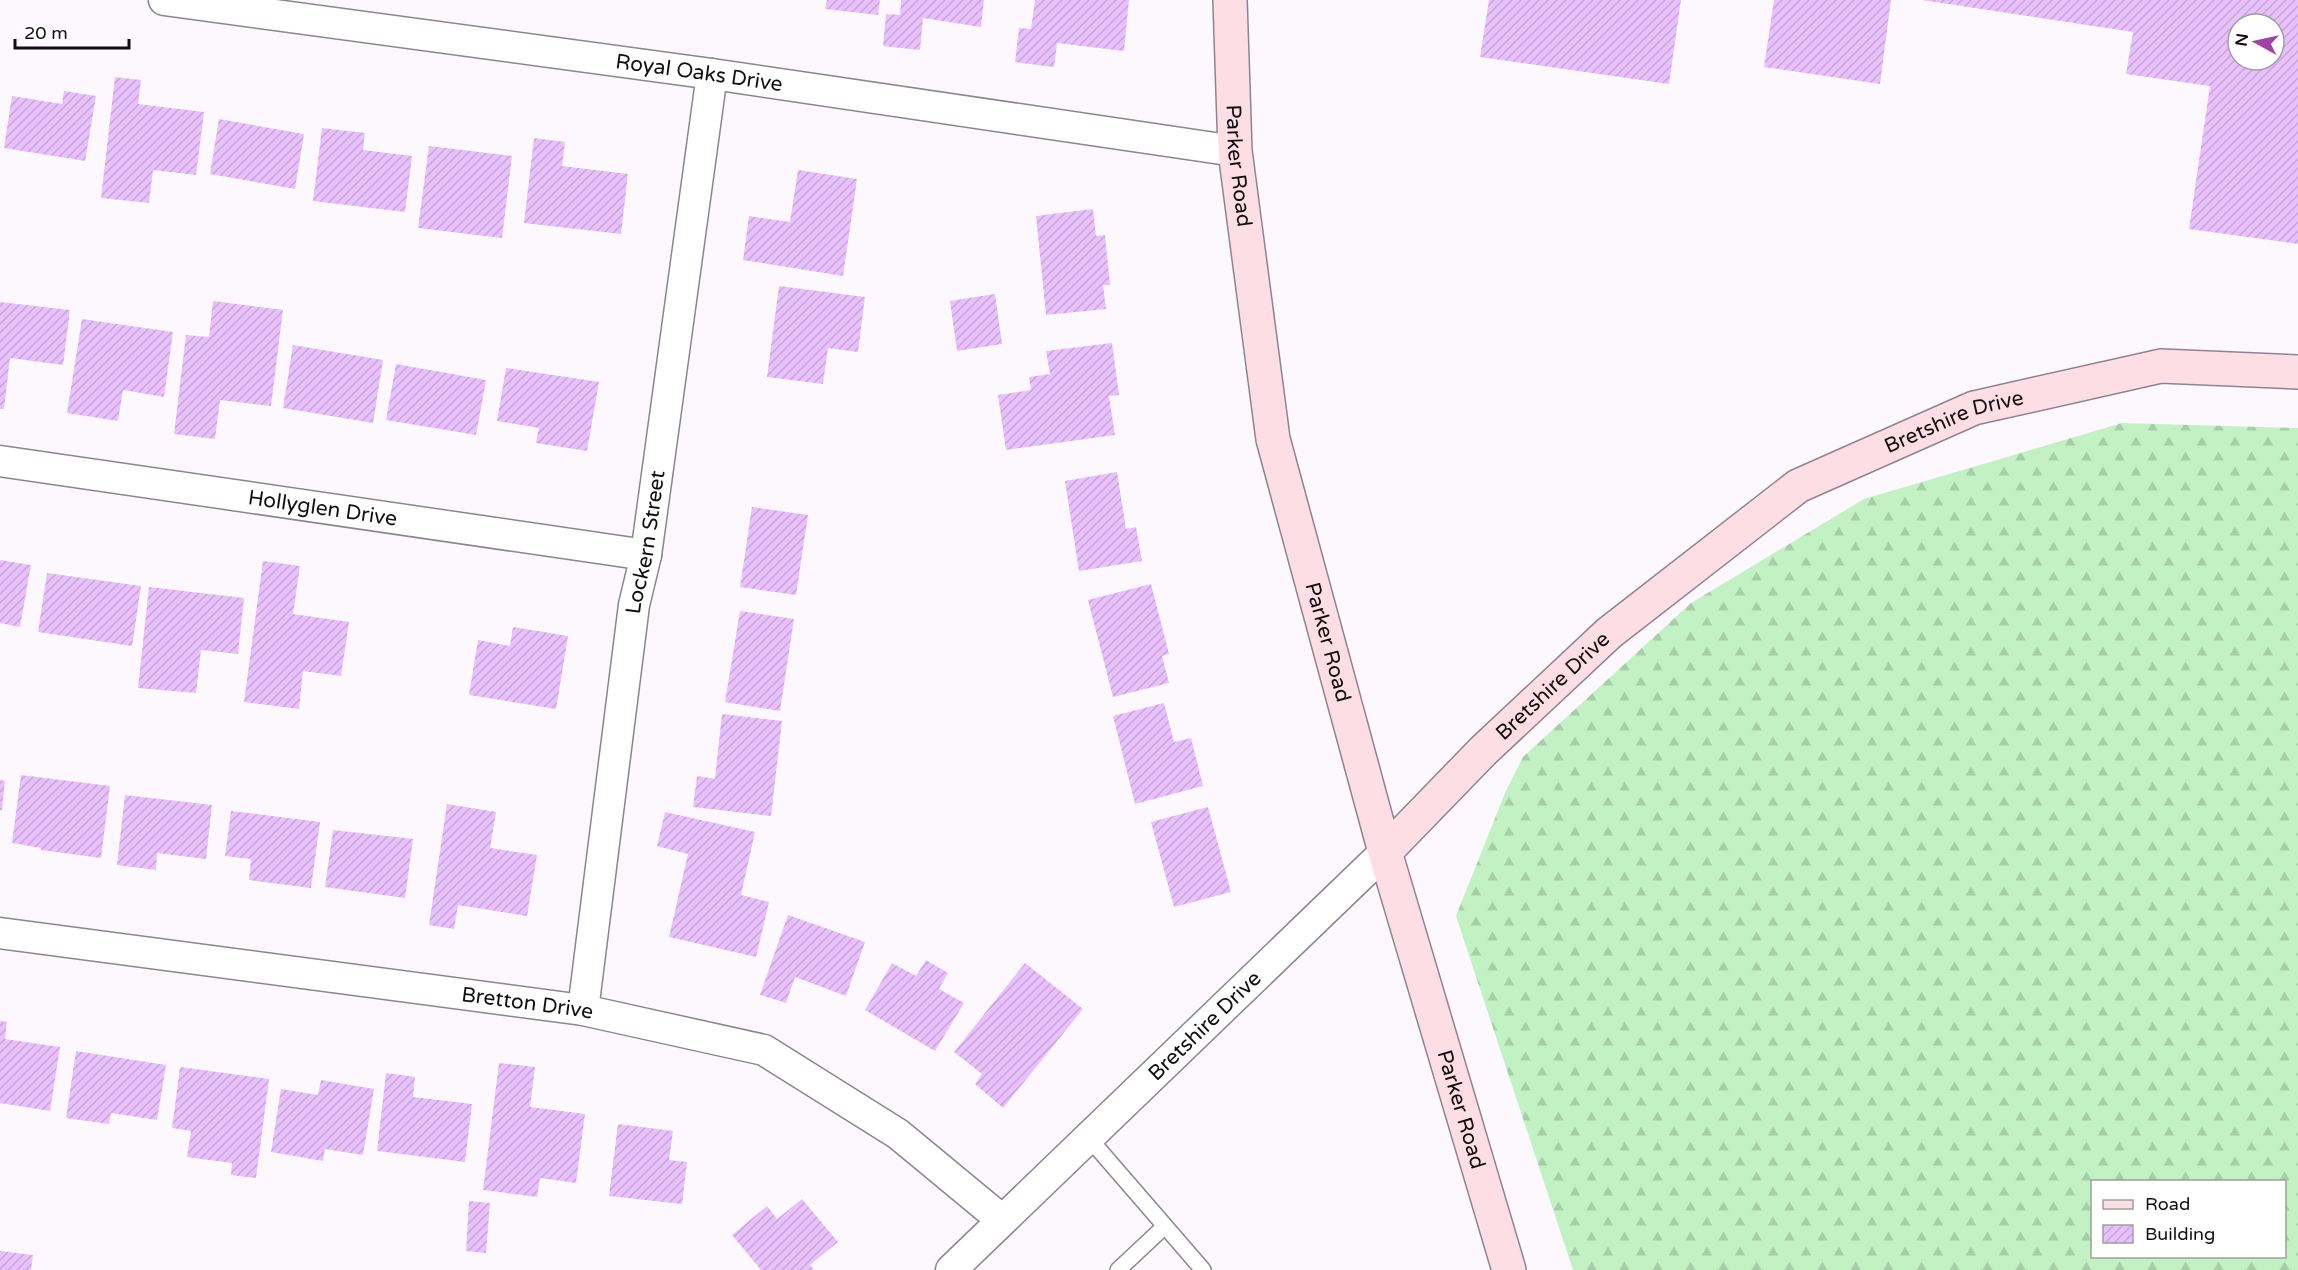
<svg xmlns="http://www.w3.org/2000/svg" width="2298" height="1270" viewBox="0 0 2298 1270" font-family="'Varela Round',sans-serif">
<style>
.forest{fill:url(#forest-firs);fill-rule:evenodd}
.building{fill:url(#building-hatch);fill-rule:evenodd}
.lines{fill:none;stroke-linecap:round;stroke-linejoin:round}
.lane-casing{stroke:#8c8590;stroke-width:18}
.street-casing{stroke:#8c8590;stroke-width:33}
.secondary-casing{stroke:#8c8590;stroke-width:36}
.lane{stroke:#fff;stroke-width:15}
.street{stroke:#fff;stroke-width:30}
.secondary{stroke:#fedee5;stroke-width:33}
.labels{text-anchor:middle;stroke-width:6;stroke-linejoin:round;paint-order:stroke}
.street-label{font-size:21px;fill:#110e12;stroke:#fff}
</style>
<defs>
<pattern id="forest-firs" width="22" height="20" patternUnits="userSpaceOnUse" patternTransform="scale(1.5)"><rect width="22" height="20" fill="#c2f2c4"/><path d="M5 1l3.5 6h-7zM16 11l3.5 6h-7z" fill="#a6cea7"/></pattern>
<pattern id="building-hatch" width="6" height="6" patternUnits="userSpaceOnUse" patternTransform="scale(1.5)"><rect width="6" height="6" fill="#e8c1fc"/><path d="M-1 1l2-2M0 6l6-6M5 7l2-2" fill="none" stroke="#c6a5d7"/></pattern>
</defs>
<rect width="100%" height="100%" fill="#fcf8fd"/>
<!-- forest -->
<path class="forest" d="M2122,423L2298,428V1270H1573L1456,916L1505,793L1523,757L1691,603L1864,499ZM2092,1182H2284V1256H2092Z"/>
<!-- building -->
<path class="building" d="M827,0H880L878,15L825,9Z
M901,0H984L981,27L923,18L920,50L883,46L886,14L900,15Z
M1035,0H1129L1124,51L1057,43L1054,67L1015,62L1019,28L1031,29Z
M1489,0H1681L1669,84L1480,57Z
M1774,0H1891L1880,84L1764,67Z
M1922,0H2298V244L2189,229L2210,86L2126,74L2133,32ZM2238,24H2274V60H2238Z
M115,77L141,80L138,104L204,112L196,175L153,170L149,203L101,198Z
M64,91L96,96L85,161L4,148L12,96L62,104Z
M219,119L304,134L295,189L210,174Z
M322,128L365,133L363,150L412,156L405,212L313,201Z
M534,138L565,142L562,166L628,174L621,234L524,223Z
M429,146L512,156L502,238L418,228Z
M798,170L857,179L843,276L743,260L749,216L790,222Z
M1093,209L1096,236L1105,235L1110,285H1103L1106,309L1046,315L1036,216Z
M779,286L865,297L858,352L828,348L823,384L767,377Z
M995,294L1002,344L957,351L950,301Z
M213,301L283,310L271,406L220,400L215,439L174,434L186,335L209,337Z
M0,302L70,310L63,365L10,358L4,409H0Z
M82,319L173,332L164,397L123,390L118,421L67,413Z
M1112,343L1119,395L1109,396L1115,435L1006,450L998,395L1031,390L1029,377L1050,374L1046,351Z
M293,345L383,360L373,423L283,408Z
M396,364L486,380L476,435L386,420Z
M506,368L599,382L587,451L536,443L539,428L497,421Z
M1117,472L1126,529L1136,527L1142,561L1079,571L1065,481Z
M752,507L808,515L796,595L740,587Z
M0,560L31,565L20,627L0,623Z
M263,561L300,566L293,614L349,622L341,676L303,671L299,709L244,702Z
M47,573L141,586L132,646L38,632Z
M1151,584L1169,654L1162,656L1169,683L1113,697L1088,600Z
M149,587L244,598L238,654L201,650L196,693L138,688Z
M740,611L794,619L780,711L725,702Z
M513,627L568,636L556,709L469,695L478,640L510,646Z
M1164,703L1174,742L1191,738L1203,786L1135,804L1113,716Z
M722,714L782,721L771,816L693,807L697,776L715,779Z
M21,775L110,786L101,858L41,850V848L12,843Z
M0,780L5,781L2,810H0Z
M125,795L212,805L206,859L157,853L156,870L117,865Z
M447,804L496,812L490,848L537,855L527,916L458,905L454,929L429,925Z
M1208,807L1231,892L1174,907L1151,822Z
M231,811L320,822L311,888L249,880L251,859L225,856Z
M665,812L755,832L741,895L769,902L756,957L669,937L688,854L657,846Z
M333,830L413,839L405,898L325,887Z
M788,915L865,942L846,996L795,977L786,1003L760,995Z
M926,960L948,973L939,989L964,1003L935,1051L865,1010L892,963L916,976Z
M1025,963L1083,1009L1003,1108L975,1084L982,1074L954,1052Z
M0,1021L7,1022L5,1039L60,1047L50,1111L0,1103Z
M76,1051L166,1065L157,1120L111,1113L109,1124L66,1118Z
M499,1063L535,1067L530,1107L585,1114L576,1183L540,1178L537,1197L483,1190Z
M180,1067L269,1079L256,1178L231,1175L232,1163L187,1157L191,1131L172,1128Z
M386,1073L415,1077L413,1097L472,1104L465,1162L377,1151Z
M321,1080L374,1089L363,1155L325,1149L323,1161L271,1152L281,1089L318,1095Z
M618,1124L673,1131L669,1160L687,1162L682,1204L609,1196Z
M802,1199L838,1242L810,1265L814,1270H761L732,1235L767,1206L777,1219Z
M469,1201L490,1203L486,1253L466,1251Z
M0,1251L33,1255L31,1270H0Z"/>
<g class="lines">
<defs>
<path id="lane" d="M1088,1137L1203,1270
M1118,1270L1165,1226"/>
<g id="street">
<path id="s1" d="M164,0L712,74L1235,151"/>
<path id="s2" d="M0,461L646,555"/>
<path id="s3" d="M0,933L583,1010L764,1050L898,1134L1002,1220"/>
<path id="s4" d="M583,1010L634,605L646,555L712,74"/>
<path id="s5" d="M951,1270L1385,852"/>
</g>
<g id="secondary">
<path id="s6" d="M1230,0L1235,151L1273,439L1385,852L1509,1270"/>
<path id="s7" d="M1385,852L1483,751L1609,633L1798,486L1974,408L2161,366L2298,372"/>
</g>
</defs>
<!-- lane casing -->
<use href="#lane" class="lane-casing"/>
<!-- street casing -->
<use href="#street" class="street-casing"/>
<!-- secondary casing -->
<use href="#secondary" class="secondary-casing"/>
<!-- lane -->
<use href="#lane" class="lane"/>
<!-- street -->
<use href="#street" class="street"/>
<!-- secondary -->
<use href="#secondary" class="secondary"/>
</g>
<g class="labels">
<!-- street labels -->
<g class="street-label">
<text dy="7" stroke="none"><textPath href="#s1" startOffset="540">Royal Oaks Drive</textPath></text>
<text dy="7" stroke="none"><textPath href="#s6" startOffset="166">Parker Road</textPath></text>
<text dy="7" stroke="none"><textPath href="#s7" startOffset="722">Bretshire Drive</textPath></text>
<text dy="7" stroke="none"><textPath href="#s2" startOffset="326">Hollyglen Drive</textPath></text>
<text dy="7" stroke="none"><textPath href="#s4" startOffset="472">Lockern Street</textPath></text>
<text dy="7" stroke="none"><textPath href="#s6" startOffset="652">Parker Road</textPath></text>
<text dy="7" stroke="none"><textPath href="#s7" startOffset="236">Bretshire Drive</textPath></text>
<text dy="7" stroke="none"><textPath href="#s3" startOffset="532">Bretton Drive</textPath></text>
<text dy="7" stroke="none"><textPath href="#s5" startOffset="352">Bretshire Drive</textPath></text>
<text dy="7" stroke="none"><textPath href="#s6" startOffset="1138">Parker Road</textPath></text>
</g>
</g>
<!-- legend -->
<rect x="2091" y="1180" width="195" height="78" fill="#ffffff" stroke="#a09fa0" stroke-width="1.5"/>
<rect x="2103" y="1200" width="30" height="9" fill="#fedee5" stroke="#a09fa0" stroke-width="1.5"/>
<text x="2145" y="1210" font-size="18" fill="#110e12">Road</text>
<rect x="2103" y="1225" width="30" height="18" fill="url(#building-hatch)" stroke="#a09fa0" stroke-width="1.5"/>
<text x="2145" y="1240" font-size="18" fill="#110e12">Building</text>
<!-- north arrow -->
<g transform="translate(2256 42) rotate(278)"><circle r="28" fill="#ffffff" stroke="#a09fa0" stroke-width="1.5"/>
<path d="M0-4.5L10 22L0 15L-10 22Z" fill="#a340a5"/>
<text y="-9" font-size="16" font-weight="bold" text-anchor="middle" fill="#110e12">N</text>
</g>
<!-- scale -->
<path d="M15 39v9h114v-9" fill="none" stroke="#110e12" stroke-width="3"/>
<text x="24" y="39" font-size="18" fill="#110e12" stroke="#ffffff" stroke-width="4.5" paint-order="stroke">20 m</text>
</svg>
